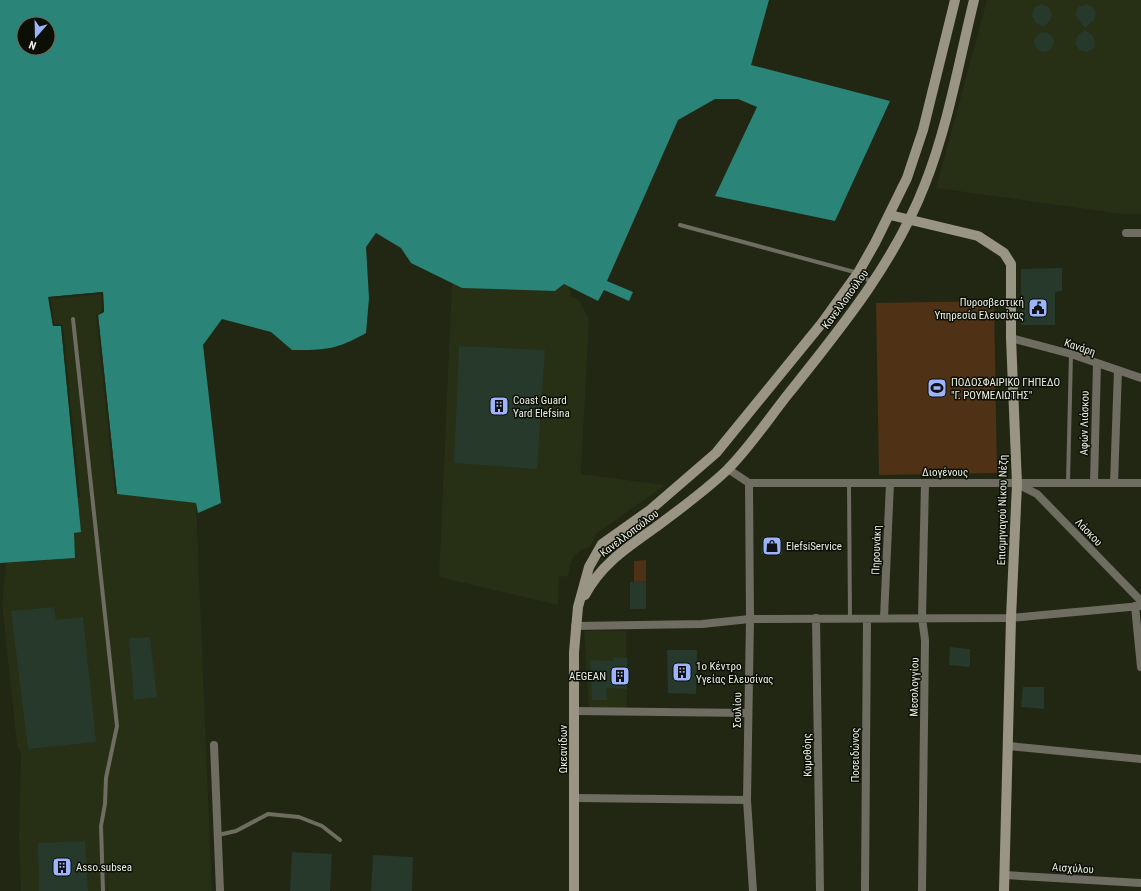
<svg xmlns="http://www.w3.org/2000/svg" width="1141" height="891" viewBox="0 0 1141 891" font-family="'Roboto Condensed',sans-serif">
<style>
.built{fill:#272f14}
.green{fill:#4f3216}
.water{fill:#2a8477;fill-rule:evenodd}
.pier{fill:#212713}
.building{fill:#26392b}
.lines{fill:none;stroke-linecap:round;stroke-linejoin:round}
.lane{stroke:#6f6c62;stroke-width:4}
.street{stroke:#6f6c62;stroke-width:8}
.secondary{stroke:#9a9484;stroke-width:10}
.labels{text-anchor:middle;stroke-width:3;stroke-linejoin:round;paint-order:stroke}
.street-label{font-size:11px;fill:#ebefe2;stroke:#0c0f06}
.poi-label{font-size:11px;fill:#ebefe2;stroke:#0c0f06;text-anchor:start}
</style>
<rect width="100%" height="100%" fill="#212713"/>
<!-- built -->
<path class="built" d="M987,0H1141V214H1122L936,188Z
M452,283L462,288L555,291L564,284L569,287L571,296L579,300L589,319L581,474L665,485L596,534L590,547L581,550L572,558L568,576L559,577L558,605L439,577Z
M103,292L183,502L196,503L212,891H108L107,864V891H21L19,838L21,753L17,745L2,603L6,563L75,558L48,297Z
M584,631H626L627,712L589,711Z"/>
<!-- green -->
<path class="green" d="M994,301L997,473L879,475L876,303Z
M646,560V581L634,582V561Z"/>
<!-- water -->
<path class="water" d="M0,0H769L751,65L890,101L835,221L715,196L757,107L738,99H715L678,120L607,281L633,292L629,301L604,290L598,301L564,284L555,291L462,288L411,263L401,248L376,233L366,247L369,298L366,333C336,350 326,350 292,350L271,332L222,319L203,345L221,503L198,513L196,503L117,494L98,315L104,312L103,292L49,297L53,326H61L81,532L74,533L75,558L0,563ZM24,24H48V48H24Z"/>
<!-- pier -->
<path class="pier" d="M103,292L104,312L98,315L117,494H115L96,315L102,311L101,294L51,299L54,324H61L63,326L80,498H78L61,326H53L48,297Z"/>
<!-- building -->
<path class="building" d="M1042,4L1049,7L1052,13L1050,21L1043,27L1035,22L1032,15L1034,7Z
M1086,4L1093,7L1096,13L1094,20L1085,28L1075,15L1078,7Z
M1085,30L1092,35L1095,41L1094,48L1087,52L1079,50L1075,43L1078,35Z
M1034 42a10 10 0 1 1 20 0a10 10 0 1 1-20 0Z
M1062,268V291L1055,292V325H1021V269Z
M459,346L545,350L537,469L454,463Z
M762,538H782V555L761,554Z
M646,581V609H630V582Z
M54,607L56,620L83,617L96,742L28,749L11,611Z
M150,637L157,697L134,700L129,638Z
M950,647L970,649V667L949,665Z
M667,650H697L696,694L668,693Z
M613,658H627V689L606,688L607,700H592L590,660L613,661Z
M1023,687H1044V709L1021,707Z
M85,841L88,891H39L38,843Z
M292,852L332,854L330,891H290Z
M373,855L413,857L412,891H371Z"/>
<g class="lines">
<!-- lane -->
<path class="lane" d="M680,225L858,273L872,283
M73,319L117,726L106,778L105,804L101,826L103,891
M1068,482L1071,354
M849,484L850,618
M218,835L236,831L268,814L299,817L322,826L340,840"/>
<!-- street -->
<path class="street" d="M1126,233H1141
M1011,338L1071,354L1141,378
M728,469L749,483L750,619L747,800L753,891
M749,483H1141
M1094,483L1097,364
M1114,483L1118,370
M1019,485L1037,494L1141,601
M1135,606L1141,667
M816,618L820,891
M884,618L890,483
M575,626L702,624L750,619L1011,618L1141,606
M575,711L748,713
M214,745L220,891
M1009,746L1141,759
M575,798L747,800
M1004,875L1141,883
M865,891L867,619
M922,891L925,640L922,618L925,483"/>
<!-- secondary -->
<path class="secondary" d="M890,215L978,236L1004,253L1011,264V338L1017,484L1011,618L1004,891
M585,595C601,564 628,547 656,527C680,509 705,491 727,470C750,447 769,418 789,393C841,328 895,262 925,184C948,126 959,61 974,0
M574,891V652L578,607L589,567L602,544L650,510L716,453L822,323L858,273L875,243L907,178L923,130L955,0"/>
</g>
<!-- icons -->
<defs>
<symbol id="civic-square" viewBox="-11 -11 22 22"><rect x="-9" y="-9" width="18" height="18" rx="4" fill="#9db4fd" stroke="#0c0f06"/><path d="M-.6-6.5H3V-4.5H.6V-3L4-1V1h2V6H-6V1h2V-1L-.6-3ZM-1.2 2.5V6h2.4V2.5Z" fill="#111"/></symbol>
<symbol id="stadium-square" viewBox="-11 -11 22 22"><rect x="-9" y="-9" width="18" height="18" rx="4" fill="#9db4fd" stroke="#0c0f06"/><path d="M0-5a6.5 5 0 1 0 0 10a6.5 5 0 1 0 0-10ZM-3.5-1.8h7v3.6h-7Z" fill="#111"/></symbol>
<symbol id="building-square" viewBox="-11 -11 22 22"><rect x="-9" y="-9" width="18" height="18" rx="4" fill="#9db4fd" stroke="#0c0f06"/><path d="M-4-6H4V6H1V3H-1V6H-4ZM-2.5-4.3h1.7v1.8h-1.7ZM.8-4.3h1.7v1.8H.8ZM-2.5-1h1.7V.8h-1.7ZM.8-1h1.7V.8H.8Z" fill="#111"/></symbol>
<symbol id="shop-square" viewBox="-11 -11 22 22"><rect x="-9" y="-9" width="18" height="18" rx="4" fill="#9db4fd" stroke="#0c0f06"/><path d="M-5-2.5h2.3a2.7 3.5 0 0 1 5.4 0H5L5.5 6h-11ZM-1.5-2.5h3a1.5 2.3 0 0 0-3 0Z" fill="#111"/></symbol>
</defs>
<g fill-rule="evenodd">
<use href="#civic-square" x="1027" y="297" width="22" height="22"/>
<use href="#stadium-square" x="926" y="377" width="22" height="22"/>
<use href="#building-square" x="488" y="395" width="22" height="22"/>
<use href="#shop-square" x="761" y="535" width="22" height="22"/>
<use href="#building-square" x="671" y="661" width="22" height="22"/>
<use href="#building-square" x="609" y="665" width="22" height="22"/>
<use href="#building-square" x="51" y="856" width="22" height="22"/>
</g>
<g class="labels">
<!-- street labels -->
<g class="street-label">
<text transform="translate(845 299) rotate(-54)" y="4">Κανελλοπούλου</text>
<text transform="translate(1080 347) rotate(19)" y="4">Κανάρη</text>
<text transform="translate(1084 423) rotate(-89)" y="4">Αφών Λιάσκου</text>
<text x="945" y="476">Διογένους</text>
<text transform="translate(1002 510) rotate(-89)" y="4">Επισμηναγού Νίκου Νέζη</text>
<text transform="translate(1089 532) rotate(46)" y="4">Λάσκου</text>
<text transform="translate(629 533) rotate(-37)" y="4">Κανελλοπούλου</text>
<text transform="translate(876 550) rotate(-88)" y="4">Πηρουνάκη</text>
<text transform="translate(914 687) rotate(-89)" y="4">Μεσολογγίου</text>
<text transform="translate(737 710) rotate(-89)" y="4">Σουλίου</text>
<text transform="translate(563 749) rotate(-90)" y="4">Ωκεανίδων</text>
<text transform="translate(807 755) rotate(-91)" y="4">Κυμοθόης</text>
<text transform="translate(855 755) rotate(-90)" y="4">Ποσειδώνος</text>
<text transform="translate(1073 868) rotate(4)" y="4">Αισχύλου</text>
</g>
<!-- poi labels -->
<g class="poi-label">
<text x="1024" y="306" text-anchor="end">Πυροσβεστική<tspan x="1024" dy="13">Υπηρεσία Ελευσίνας</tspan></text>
<text x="951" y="386">ΠΟΔΟΣΦΑΙΡΙΚΟ ΓΗΠΕΔΟ<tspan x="951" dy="13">"Γ. ΡΟΥΜΕΛΙΩΤΗΣ"</tspan></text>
<text x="513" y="404">Coast Guard<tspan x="513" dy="13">Yard Elefsina</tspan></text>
<text x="786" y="550">ElefsiService</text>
<text x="696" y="670">1ο Κέντρο<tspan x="696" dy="13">Υγείας Ελευσίνας</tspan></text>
<text x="606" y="680" text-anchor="end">AEGEAN</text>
<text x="76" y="871">Asso.subsea</text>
</g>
</g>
<!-- north arrow -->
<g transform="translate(36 36) rotate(200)"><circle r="19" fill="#0c0f06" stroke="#65695e"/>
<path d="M0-3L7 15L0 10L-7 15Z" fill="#9db4fd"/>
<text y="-6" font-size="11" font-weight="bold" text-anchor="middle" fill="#ebefe2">N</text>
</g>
</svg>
